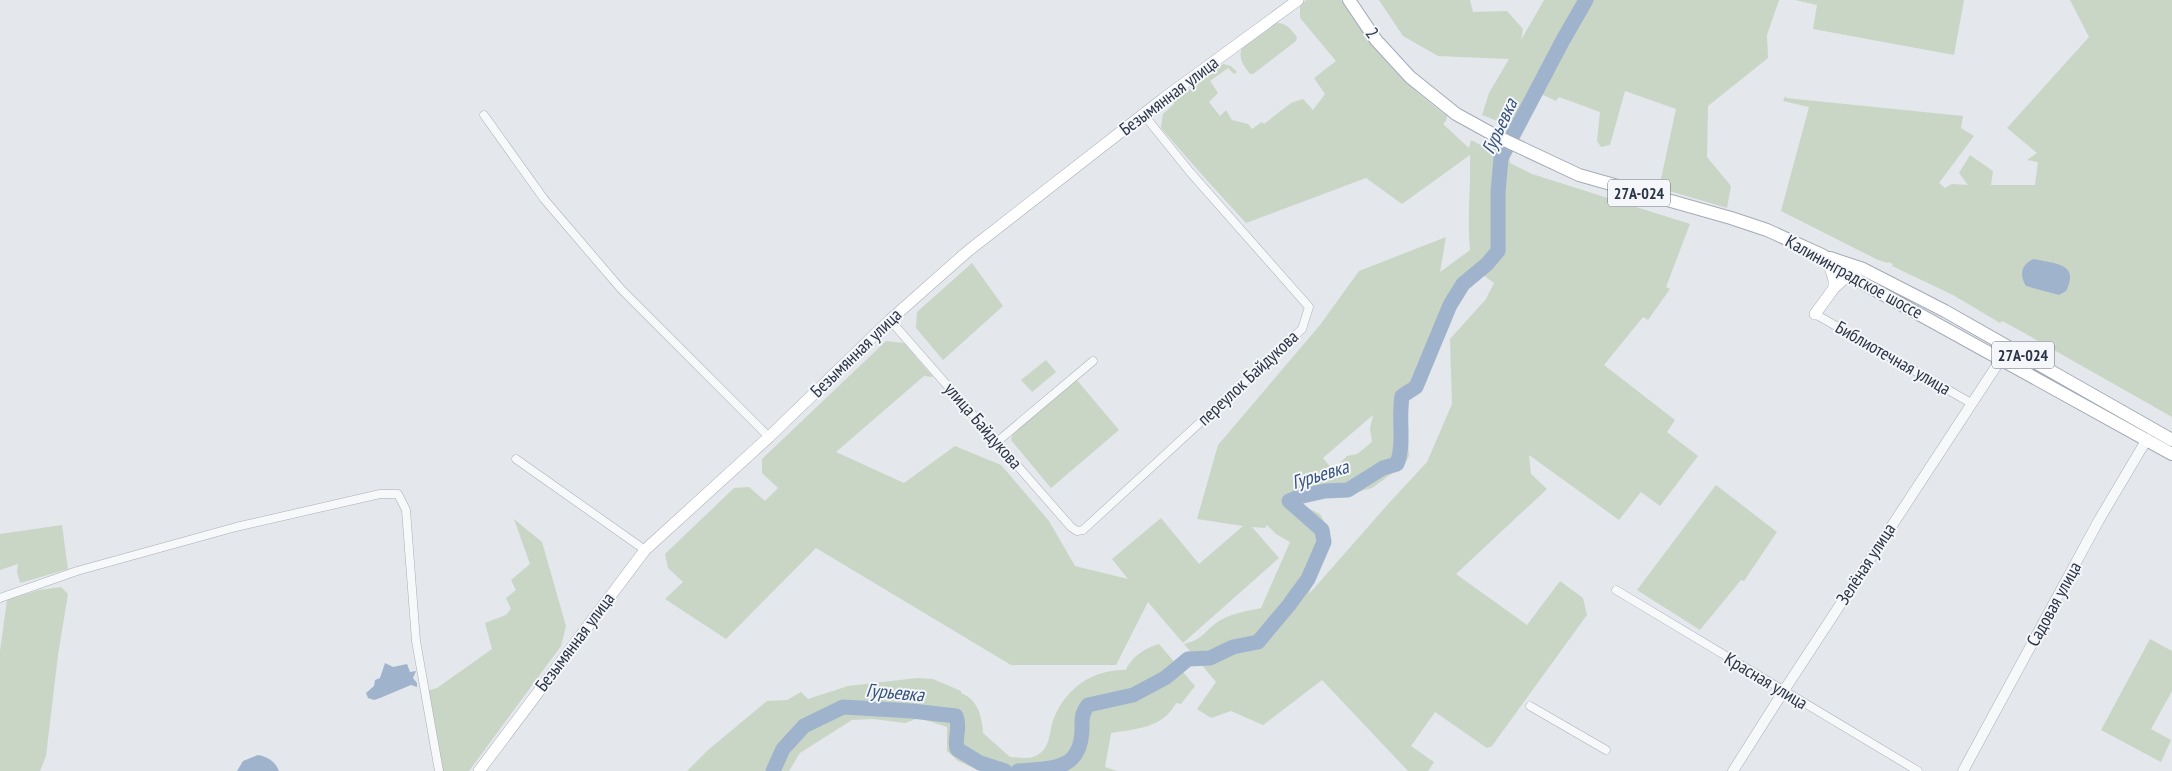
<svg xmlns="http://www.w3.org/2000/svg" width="2172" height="771" viewBox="0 0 2172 771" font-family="'PT Sans Narrow',sans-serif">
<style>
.green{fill:#c9d6c5;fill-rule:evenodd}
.water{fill:#9fb4cc}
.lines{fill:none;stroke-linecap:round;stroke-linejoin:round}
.river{stroke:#9fb4cc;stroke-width:15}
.minor-casing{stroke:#a9aeb7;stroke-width:9}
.tertiary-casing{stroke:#a9aeb7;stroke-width:11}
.secondary-casing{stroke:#a9aeb7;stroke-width:12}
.primary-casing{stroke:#a3abb8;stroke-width:14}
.minor{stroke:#f7f8fa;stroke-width:8}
.tertiary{stroke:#f7f8fa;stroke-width:10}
.secondary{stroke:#fff;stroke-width:11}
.primary{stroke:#fff;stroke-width:12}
.labels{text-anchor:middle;stroke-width:4;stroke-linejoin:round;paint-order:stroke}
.shield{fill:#f4f6f9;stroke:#676e7b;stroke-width:1}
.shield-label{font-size:16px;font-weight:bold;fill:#2b3445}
.street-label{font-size:18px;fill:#2b3445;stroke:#f4f6f9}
.water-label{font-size:19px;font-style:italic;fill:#34527a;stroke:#f4f6f9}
</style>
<rect width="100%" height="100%" fill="#e4e7ec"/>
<!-- green -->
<path class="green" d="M1306,0H1341C1372,49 1400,81 1447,116L1446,121L1443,124L1469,148L1471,140L1487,148L1490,144L1495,146L1503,130L1498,127L1500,122L1482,115L1489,93L1509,59L1438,56L1403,36L1379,0H1470L1473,12L1507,11L1523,29L1521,40L1544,0H1779L1767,35L1768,58L1708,106L1707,157L1731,186L1727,208L1659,188L1676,109L1625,91L1610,145L1601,147L1597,141L1600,112L1559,97L1556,101L1539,93L1518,133L1516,136L1510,134L1503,150L1509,153L1510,163L1532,174L1690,224L1666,287L1670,289L1648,320L1643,317L1604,365L1675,420L1667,432L1698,456L1660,506L1641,492L1619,520L1529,455L1531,474L1547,489L1456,574L1527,625L1560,581L1583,598L1587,615L1492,746L1487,748L1435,712L1411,746L1434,762L1428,771H1408L1322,680L1263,725L1231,711L1211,718L1197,709L1216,682L1184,644C1203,639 1202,634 1216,623C1228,614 1247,611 1261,608L1290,542L1276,534L1267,525L1265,528L1252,527L1279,558L1183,643L1148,602L1116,665H1011L816,548L726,639L665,599L683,582L668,568L665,554L734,488L749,487L765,501L778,488L762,473V459L886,341L904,343L933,377L924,376L836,452L904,483L955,446L1001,465L1049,521L1075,566L1128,579L1112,559L1161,518L1199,564L1243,526L1197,519L1218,445L1320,325L1359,271L1446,237L1440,272L1470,250C1467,218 1471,187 1470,155L1402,204L1366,178L1246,223L1204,177L1161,128L1163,114L1174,104L1173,102L1223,64L1231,66L1237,72L1234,74L1228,68L1210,81L1218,93L1209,102L1220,116L1226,110L1232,120L1248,124L1252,129L1262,122L1264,124L1291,103L1303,99L1313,110L1325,94L1314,78L1336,61L1300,18V6ZM1482,274L1494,283L1486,299L1450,339L1452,404L1427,462L1389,503L1309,594L1330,532L1320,514L1296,502L1303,495L1354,493L1372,488L1405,464L1409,456L1407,424L1410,392L1419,387L1436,357L1446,329L1447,319L1467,284ZM1373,415L1370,429L1372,442L1357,454L1347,456L1333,470L1323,458Z
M1795,0H1964L1954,55L1813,29L1817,5Z
M2070,0H2172V417L2019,330L2002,321L2000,323L1953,295L1892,266L1893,264L1888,262L1887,263L1876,259L1781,211L1809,107L1783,101L1786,95V98L1963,116L1961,128L1974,136L1939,183L1945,188L1952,184L1968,185L1959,173L1970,155L1993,171L1991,185H2035L2038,162L2027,160L2037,153L2007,128L2089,37Z
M1274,23C1286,22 1290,28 1297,37L1296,41L1253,74H1250C1243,65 1237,57 1243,46Z
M972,263L1003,306L943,360L916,328L917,312Z
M1046,360L1056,372L1032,392L1021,380Z
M1076,379L1119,430L1051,488L1011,440L1013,432Z
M1716,485L1777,532L1744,581L1741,580L1700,630L1637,590Z
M514,519L542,542L566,626L561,646L469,771H441L427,691L437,688L492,649L485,623L506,615L511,609L506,598L516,590L511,580L530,564Z
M62,525L68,569L20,583L17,572L18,564L0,570V534Z
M61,587L68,594L58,655L46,756L40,771H0V651L7,600L39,590Z
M2150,639L2172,651V691L2151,729L2171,740L2161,762L2101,730Z
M1159,644L1195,686L1181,704L1176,703C1163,728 1136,729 1111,733L1105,767L1117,771H981L958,761L947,751V727L919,718L905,723L873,719L852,720L800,753L789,771H687L708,750L767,701L787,700L801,692L808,699L848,686L917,678L933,679L961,691V693C978,700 982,716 983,733L1010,757C1017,757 1027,759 1033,757C1052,750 1048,733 1054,718C1066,688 1093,669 1126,670C1131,657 1147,647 1159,644Z"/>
<!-- water -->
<path class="water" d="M2034,259C2055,264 2080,263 2066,291L2059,295L2026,286C2019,275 2021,264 2034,259Z
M385,663L393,667L407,664L410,672L416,671L413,678L417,683V687L411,685L380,698L374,700L368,698L366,693L374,686L375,680L380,678Z
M258,755C268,757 275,761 279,771H237L243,761Z"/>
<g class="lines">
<!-- river -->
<path class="river" d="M773,771L783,749L804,726L843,707L912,711L956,716C961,728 954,737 957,749L980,763L1005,771
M1018,771C1052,768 1080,771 1082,731C1082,720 1081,714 1088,705L1133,695L1165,678L1188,659L1210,658L1233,647L1258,642L1289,605L1308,579L1324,542L1322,530L1289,501L1298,497L1325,491L1348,490L1383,468L1397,464C1405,442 1398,419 1402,396L1416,387L1450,305L1463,284L1487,264L1498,251V192L1501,158L1563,40L1586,0"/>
<defs>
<path id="minor" d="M484,115L544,199L621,289L769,437
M1815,314L1971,403
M890,320L1071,527L1077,531L1083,530L1302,329L1309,307L1190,172L1144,115
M998,441L1093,361
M516,459L645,550
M1616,590L1918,771
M0,598L77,571L236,527L380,494H398L406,510L416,641L439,771
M1530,706L1606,750"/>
<path id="tertiary" d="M1733,771L1783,692L2001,359
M1963,771L2099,520L2147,439"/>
<path id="secondary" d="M1828,260L1834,280V288
M1815,314L1834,288L1848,275
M479,771L645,550L769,437L890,320L968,251L1163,99L1298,0"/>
<path id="primary" d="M1349,0L1376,40L1410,77L1456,114L1496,136L1579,175L1731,218L1767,230L1822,255L1859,281L2172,454
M1830,258L1863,269L1945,311L2172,440"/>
</defs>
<!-- minor casing -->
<use href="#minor" class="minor-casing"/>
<!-- tertiary casing -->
<use href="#tertiary" class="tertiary-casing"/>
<!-- secondary casing -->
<use href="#secondary" class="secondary-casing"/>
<!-- primary casing -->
<use href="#primary" class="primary-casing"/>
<!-- minor -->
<use href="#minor" class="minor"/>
<!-- tertiary -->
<use href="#tertiary" class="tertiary"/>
<!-- secondary -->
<use href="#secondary" class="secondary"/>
<!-- primary -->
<use href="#primary" class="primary"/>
</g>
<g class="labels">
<!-- shield labels -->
<g class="shield">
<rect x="1608" y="179.5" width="62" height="27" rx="4"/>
<rect x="1992" y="341.5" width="62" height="27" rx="4"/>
</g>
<g class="shield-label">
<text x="1639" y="199">27А-024</text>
<text x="2023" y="361">27А-024</text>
</g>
<!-- street labels -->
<g class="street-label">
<text transform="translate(1372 33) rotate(54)" y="6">2</text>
<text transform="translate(1169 96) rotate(-37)" y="6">Безымянная улица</text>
<text transform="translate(1854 277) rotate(29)" y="6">Калининградское шоссе</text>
<text transform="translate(856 353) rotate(-44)" y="6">Безымянная улица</text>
<text transform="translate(1893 358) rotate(30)" y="6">Библиотечная улица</text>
<text transform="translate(1248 378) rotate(-43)" y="6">переулок Байдукова</text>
<text transform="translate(983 426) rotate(49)" y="6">улица Байдукова</text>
<text transform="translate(1866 564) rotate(-57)" y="6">Зелёная улица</text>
<text transform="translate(2054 604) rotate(-61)" y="6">Садовая улица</text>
<text transform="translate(575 642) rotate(-53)" y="6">Безымянная улица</text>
<text transform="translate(1766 681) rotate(31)" y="6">Красная улица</text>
</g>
<!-- water labels -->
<g class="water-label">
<text transform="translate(1499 126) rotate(-65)" y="7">Гурьевка</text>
<text transform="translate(1320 474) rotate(-17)" y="7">Гурьевка</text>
<text transform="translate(895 692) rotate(5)" y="7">Гурьевка</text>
</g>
</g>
</svg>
